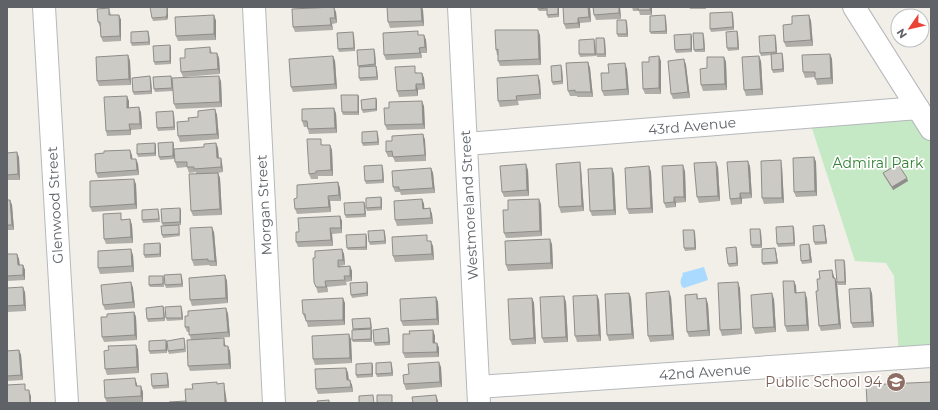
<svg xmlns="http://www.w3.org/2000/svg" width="938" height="410" viewBox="0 0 938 410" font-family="Montserrat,sans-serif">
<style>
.green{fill:#c5e8c5}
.water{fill:#aadaff}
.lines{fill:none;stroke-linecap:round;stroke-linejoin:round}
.minor-casing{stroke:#b5b8bc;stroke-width:24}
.minor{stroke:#fff;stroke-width:22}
.wall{fill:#afaea9}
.shaded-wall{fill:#8f8d8a}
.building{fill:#cccac5;stroke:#8f8d8a}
.labels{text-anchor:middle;stroke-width:3.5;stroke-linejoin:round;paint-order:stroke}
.street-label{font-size:14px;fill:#5f6368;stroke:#fff}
.park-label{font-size:14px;fill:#348238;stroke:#fff}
.education-label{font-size:14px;fill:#785e54;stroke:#fff;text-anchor:end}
</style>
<rect width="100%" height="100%" fill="#f1efe8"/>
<!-- green -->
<path class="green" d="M918,108L931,129V356L899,358L894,276L886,263L855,261L808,116Z"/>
<!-- water -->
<path class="water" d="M704,267L708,280L684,288L682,287C680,283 680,279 683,275L682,273Z"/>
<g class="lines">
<defs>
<path id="minor" d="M44,7L67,403
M254,7L274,403
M459,7L479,403
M854,7L931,129
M466,144L918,108
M478,387L931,356"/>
</defs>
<!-- minor casing -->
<use href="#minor" class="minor-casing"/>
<!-- minor -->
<use href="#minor" class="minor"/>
</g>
<!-- wall -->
<path class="wall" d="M387,7H422L423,10L424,26L390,28L388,22Z
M559,7V17L548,18L547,15V11H539L538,9Z
M563,7H590L591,22L580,23V28L566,29L564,24Z
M620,7L621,19L596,20L594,15Z
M632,7H652V15H640L639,11H633Z
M689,7H706V9H690Z
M109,8L111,15H119L121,20V41L103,42L101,37L100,27L98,22Z
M336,12L337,23L332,24L333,30L295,32L293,27Z
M732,12L733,14L734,30L711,32L710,29Z
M214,15L216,21V40L178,41L176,36Z
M809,15L811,21L813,46L786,47L784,42L792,24Z
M168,17L167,20L153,21L152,18Z
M666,18L667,34H651L650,32Z
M626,20L627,22L628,37H618L617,34Z
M737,31L738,34L739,50L728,51L727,48Z
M149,34L150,45L132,46L131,43Z
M691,34L692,37V52L676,53L675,50Z
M354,35L355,51L339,52L338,49Z
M420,35H424L426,40L427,53H421L422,58L386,60L384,55Z
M540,35L541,65L500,66L498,61V55H497L496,50Z
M704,36L705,52H695L694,50Z
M776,38L777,54L783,56L784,72L773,73L772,70L771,55L761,56L760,53Z
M605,40L606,57H597L596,54Z
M595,42L596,56L580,57L579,54Z
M210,47L212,53H217L219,58L220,74L183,77L181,72L185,58Z
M171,48V64L155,65L154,62Z
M375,52L376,66L377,69L378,80L360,81L359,78V68L358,66Z
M830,54L832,59L833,84L817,85L815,77L805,78L803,72Z
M128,55L130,61L131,85L99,86L97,81Z
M333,56L335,61L337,89L293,92L291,87Z
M724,57L726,62L727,90L703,91L701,85L707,68Z
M684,59L686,65L690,98L673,99L671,94Z
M661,61V94H645L643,89L649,62Z
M761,61L763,95L746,96L744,90Z
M588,62L590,68L593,97H577V96H570L568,91Z
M562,68L563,84L553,85L552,82Z
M627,69L629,95L604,96L602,91L609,73Z
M417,72V73H422L424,78L425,89L418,90V96L399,97L397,91Z
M171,76L172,79L221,81L222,107L176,109L174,104L173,91L155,92L154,89Z
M151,79L152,94L134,95L133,92Z
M540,81L541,99L518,101L519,105L500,107L498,101Z
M358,95L359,97V115H343L342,112Z
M376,98L377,101V111L363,113L362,110Z
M129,101V108L139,107L141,113L142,129L131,130V135L107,136L106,131Z
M424,106L425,129L387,130L385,125L389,108Z
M215,109L217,115L219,139L180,142L178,136L189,121Z
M336,113L337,133L309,134L308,129L307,127H304L302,121Z
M174,114L175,130L158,131L157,128Z
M378,134L379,145L363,146L362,143Z
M423,134L425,140L426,161L395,162L393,157H388L386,152L392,141Z
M173,142L174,145V159L160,160L159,157Z
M155,143L156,146V156L138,157L137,154Z
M216,143L218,148L219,158H221L222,163L223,172L218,173L220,178L222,215L193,216L191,211L196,174V172L189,173L187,167L177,168L175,162Z
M323,144V145H330L332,150L333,176H318V179H311L309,174Z
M7,153L19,157L20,180H7Z
M132,155V159H136L138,164L139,175L98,178L96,173Z
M814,157L816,162L817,196L796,197L794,192Z
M649,166L651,172L653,213L629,214L627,209Z
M750,166L752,198L742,199V204L731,205L730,199Z
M782,166L784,203L764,204L762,198Z
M718,167L720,201L699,203L697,197Z
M383,168L384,183L366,184L365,181Z
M431,168L433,173L435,193L401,195L400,192H395L393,187Z
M581,168L584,211L561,213L559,207Z
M612,168L614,174L616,215L592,216L590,211Z
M528,170L529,196L504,197L502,192Z
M685,171L686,202L676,203V207L666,208L664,203Z
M883,173L908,181L893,190L884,176Z
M338,182L340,188L341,201H330L331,212L297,214L295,209L297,198Z
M136,184L137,209L92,212L90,207Z
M381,197L382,200V210L367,211L366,208Z
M422,199L424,204V209L430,208L432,214L433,224L397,226L395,220Z
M7,200H10L12,205L14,230H7Z
M364,202L365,204L366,217L346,218L345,215Z
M541,204L542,236L506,238L504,233Z
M181,210V225H179L180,236L163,238L162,235L163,226L162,223Z
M159,212L160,222L143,223L142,220Z
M340,216L342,221V233L332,234L333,246L298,247L296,242L299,232Z
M123,219V220L130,219L132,225L133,243L106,244L104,239Z
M824,225L825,227L827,244L815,245L814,242Z
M794,228L795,246L778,247L777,244Z
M384,230L385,233L386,244L370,245L369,242Z
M214,232L217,266H210L209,265L194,266L192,260Z
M695,232L696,250L685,251L684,248Z
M761,232L762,248H752L751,245Z
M367,237V250H348L347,248Z
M429,241L433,246L434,260L395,262L393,256Z
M552,244L553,269L508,271L506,265Z
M161,246V257L145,258L144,255Z
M736,247L737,250L738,266L729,267L728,264Z
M810,247L812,263L802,264L801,261Z
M342,249L344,254L345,265L340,266V267L350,266L352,271V281L346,282L347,285L327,287L328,292L318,293L316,287L315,258Z
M776,251L778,264L763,265L762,263Z
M7,254H17L19,259L20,265H23L25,270V280L7,281Z
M133,255L134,272L100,274L98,268Z
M845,262L846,285H838L837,283L841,329L821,331L819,326L818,291L820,279L834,276V278L837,282Z
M225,275L227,281L228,303L192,306L190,300Z
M163,276L164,278V287H150L149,285Z
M182,277L183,287L166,288L165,285Z
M794,281L796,286V293L807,298L809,331L787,332L785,326Z
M131,282L133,288L135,308L105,310L103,305Z
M368,285V296L352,298L351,295Z
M7,288L25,292L26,311L7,312Z
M740,288L742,334L722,336L720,330Z
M629,293L631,298L634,339L609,341L607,335Z
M872,293L874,327L853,328L851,323Z
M697,294L698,299L706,298L708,304L710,336L689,337L687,332Z
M597,295L599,300L601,341L577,342L575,336Z
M564,296L566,302L568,342L544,343L542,338Z
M436,297L438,302L439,325L403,326L401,321Z
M671,297L674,340L650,342L648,336Z
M532,298L534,303L536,344L512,345L510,340Z
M774,299L776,332L755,334L753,328Z
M345,303V325L308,327L306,319H305L303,314Z
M163,306L164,309L165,321L148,322L147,319Z
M226,308L228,314L230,337L191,340L189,332H187L185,327Z
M182,309L183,320L167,321L166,318Z
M134,312L136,317L137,340L104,342L102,337L107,317Z
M371,321L372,342H353L352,340L353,329Z
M388,328L389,331L390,345L375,346L374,343Z
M433,330L435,336V343H437L439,348V357L405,358L403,353L410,334Z
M184,338L185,341L186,352L169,354L168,351Z
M351,339L352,363L315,365L313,359Z
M167,343V353L150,354L149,351Z
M225,344L226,346L230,351L231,369L190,371L188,366Z
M136,345L138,350L139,373L107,375L105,369L109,350Z
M19,350L21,355L23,380L7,381V351Z
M391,362L392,365L393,376L377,377L376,374Z
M372,363L373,366V377L357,378L356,375Z
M441,367L442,387L406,390L404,384L409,374Z
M346,368L348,373L349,380L352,385L353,392L318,394L316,389Z
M167,373L168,376L169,388L153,389L152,386Z
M137,384V386L143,392V402L107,403L105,398Z"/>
<!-- shaded-wall -->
<path class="shaded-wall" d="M167,7H168V17L167,20L166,17Z
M334,7L336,12L337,23L335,18Z
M421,7H422L423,10L424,26L422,21Z
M558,7H559V17L558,14Z
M588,7H590L591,22L589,17Z
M619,7H620L621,19L619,13Z
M650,7H652V15L650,10Z
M732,12L733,14L734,30L733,27Z
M119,15L121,20V41L120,36Z
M214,15L216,21V40L214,34Z
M665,15L666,18L667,34L666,31Z
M809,15L811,21L813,46L811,40Z
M330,18L332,24L333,30L331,25Z
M578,18L580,23V28L578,23Z
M626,20L627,22L628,37L627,34Z
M538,30L540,35L541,65L539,59Z
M148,31L149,34L150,45L149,42Z
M737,31L738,34L739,50L738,48Z
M353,32L354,35L355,51L354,48Z
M703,33L704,36L705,52L704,49Z
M691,34L692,37V52L691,49Z
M424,35L426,40L427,53L425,47Z
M775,35L776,38L777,55L776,52Z
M604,38L605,40L606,57L605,54Z
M594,39L595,42L596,56L595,54Z
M170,45L171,48V64L170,61Z
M419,48L421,53L422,58L420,53Z
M374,49L375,52L376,67L375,64Z
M217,53L219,58L220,74L218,69Z
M782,53L783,56L784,72L783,69Z
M830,54L832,59L833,84L831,78Z
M128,55L130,61L131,85L129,79Z
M333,56L335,61L337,89L335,84Z
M659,56L661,61V94L659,88Z
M759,56L761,61L763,95L761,89Z
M724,57L726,62L727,90L725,84Z
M684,59L686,65L690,98L688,92Z
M588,62L590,68L593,97L591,92Z
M625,63L627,69L629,95L627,89Z
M561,65L562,68L563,84L562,81Z
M376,66L377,69L378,80L377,77Z
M422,73L424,78L425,89L423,84Z
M538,75L540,81L541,99L540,94Z
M150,76L151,79L152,94L151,91Z
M219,76L221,81L222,107L220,102Z
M416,84L418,90V96L416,90Z
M358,95L359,97V115L358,112Z
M127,96L129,101V113L127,108Z
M376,98L377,101V111L376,109Z
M422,101L424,106L425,129L423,124Z
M139,107L141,113L142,129L140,124Z
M334,108L336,113L337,133L335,128Z
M215,109L217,115L219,139L217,134Z
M173,111L174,114L175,130L174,127Z
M129,124L131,130V135L130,130Z
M377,131L378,134L379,145L378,142Z
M423,134L425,140L426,161L425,155Z
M173,142L174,145V159L173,156Z
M155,143L156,146V156L155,153Z
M216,143L218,148L219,164L217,158Z
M330,145L332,150L333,176L331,170Z
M130,150L132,155L133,164L131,159Z
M17,152L19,157L20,180L18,174Z
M814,157L816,162L817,196L815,191Z
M221,158L222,163L223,172L221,167Z
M136,159L138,164L139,175L137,170Z
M781,160L782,166L784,203L782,198Z
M748,161L750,166L752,198L750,193Z
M580,162L581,168L584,211L582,206Z
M716,162L718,167L720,201L718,196Z
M526,164L528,170L529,196L527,190Z
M382,165L383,168L384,183L383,180Z
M683,165L685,171L686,202L684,197Z
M649,166L651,172L653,213L651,208Z
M431,168L433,173L435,193L433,188Z
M612,168L614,174L616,215L614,210Z
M218,173L220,178L222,215L220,209Z
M907,178L908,181L893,190L892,187Z
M134,179L136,184L137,209L135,204Z
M338,182L340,188L341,201L339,195Z
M740,193L742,199V204L740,198Z
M328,196L330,201L331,212L329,207Z
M381,197L382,200V210L381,207Z
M674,197L676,203V207L674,202Z
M422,199L424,204L425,214L423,209Z
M539,199L541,204L542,236L540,231Z
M10,200L12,205L14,230L12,225Z
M364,202L365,204L366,217L365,214Z
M180,208L181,210V225L180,222Z
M430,208L432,214L433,224L431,218Z
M340,216L342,221V233L341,228Z
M130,219L132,225L133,243L131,237Z
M824,225L825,227L827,244L826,242Z
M793,226L794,228L795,246L794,243Z
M212,227L214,232L217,266L215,261Z
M330,228L332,234L333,246L331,240Z
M760,229L761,232L762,248L761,245Z
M384,230L385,233L386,244L385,241Z
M694,230L695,232L696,250L695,248Z
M366,234L367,237V250L366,247Z
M550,239L552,244L553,269L551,263Z
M431,241L433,246L434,260L432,254Z
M160,243L161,246V257L160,254Z
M809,244L810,247L812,263L810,260Z
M736,247L737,250L738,266L737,263Z
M775,248L776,251L778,264L777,262Z
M131,249L133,255L134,272L132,266Z
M342,249L344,254L345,265L343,260Z
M17,254L19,259L20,270L18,265Z
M844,260L845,262L846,285L845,282Z
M23,265L25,270V280L23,275Z
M350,266L352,271V281L350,276Z
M832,270L834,276L835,284L833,278Z
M181,274L182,277L183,287L182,284Z
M225,275L227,281L228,303L226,298Z
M835,278L837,283L841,329L839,324Z
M325,281L327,287L328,292L326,287Z
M794,281L796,286L797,299L795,293Z
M131,282L133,288L135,308L133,302Z
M367,282L368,285V296L367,293Z
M738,282L740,288L742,334L741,329Z
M23,287L25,292L26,311L24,305Z
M870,288L872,293L874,327L872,322Z
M669,291L671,297L674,340L672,335Z
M805,292L807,298L809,331L807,325Z
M629,293L631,298L634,339L632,334Z
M772,293L774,299L776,332L774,327Z
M597,295L599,300L601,341L599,335Z
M564,296L566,302L568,342L566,337Z
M436,297L438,302L439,325L437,319Z
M343,298L345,303V325L343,320Z
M532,298L534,303L536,344L534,338Z
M706,298L708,304L710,336L708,330Z
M163,306L164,309L165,321L164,318Z
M181,306L182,309L183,320L182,318Z
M226,308L228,314L230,337L228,332Z
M134,312L136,317L137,340L135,335Z
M370,318L371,321L372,331L371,328Z
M388,328L389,331L390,345L389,342Z
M371,329L372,332V342L371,339Z
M433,330L435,336V348L433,343Z
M349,334L351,339L352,363L350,358Z
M224,338L225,344L226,351L224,346Z
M166,340L167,343V353L166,350Z
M437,343L439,348V357L437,352Z
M136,345L138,350L139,373L137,367Z
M228,346L230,351L231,369L229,364Z
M19,350L21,355L23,380L21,375Z
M391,362L392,365L393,376L392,373Z
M439,362L441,367L442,387L440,382Z
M372,363L373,366V377L372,374Z
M346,368L348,373L349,385L347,380Z
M167,373L168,376L169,388L168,385Z
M135,378L137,384L138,392L136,386Z
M350,380L352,385L353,392L351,387Z
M224,383L225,389L227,403H225Z
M141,386L143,392V402L141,396Z
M29,390L31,396V403H30Z
M436,395L438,401V403H437Z"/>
<!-- building -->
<path class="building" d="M150,7H167V14L166,17L152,18Z
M334,7L335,18H330L331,25L293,27L292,9Z
M387,7H421L422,21L388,22Z
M538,7H558V14L547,15V8L538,9Z
M563,7H588L589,17L578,18V23L564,24Z
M593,7H619V13L594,15Z
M638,7H650V10H638Z
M109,8V15H119L120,36L101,37L100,22H98L97,9Z
M732,12L733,27L710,29V13Z
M214,15V34L176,36L175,17Z
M665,15L666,31L650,32V16Z
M809,15L811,40L784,42L783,25L792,24V16Z
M617,20H626L627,34H617Z
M495,30H538L539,59L498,61V49L496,50Z
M148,31L149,42L131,43V32Z
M418,31V35H424L425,47L419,48L420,53L384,55L383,33Z
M737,31L738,48H727L726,32Z
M353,32L354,48L338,49L337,33Z
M693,33H703L704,49L694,50Z
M691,34V49L675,50L674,35Z
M775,35L776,52L760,53L759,36Z
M596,38H604L605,54H596Z
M594,39L595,54H579V40Z
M170,45V61L154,62L153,46Z
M210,47V53H217L218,69L181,72L180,58H185V49Z
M374,49L375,64L358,66L357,50Z
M782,53L783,69L772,70L771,54Z
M830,54L831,78L815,79V72H803L802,55Z
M128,55L129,79L97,81L96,57Z
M333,56L335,84L291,87L289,59Z
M659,56V88L643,89L642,62H649V57Z
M759,56L761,89L744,90L742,57Z
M707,57H724L725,84L701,85L700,69L707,68Z
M684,59L688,92L671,94L668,61Z
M588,62L591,92H575V90L568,91L566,63Z
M625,63L627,89L602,91L601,73H609L608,64Z
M561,65L562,81L552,82L551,66Z
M376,66L377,77L359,78V67Z
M415,66V73H422L423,84H416V90L397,91L395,67Z
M538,75L540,94L516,96L517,100L498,101L497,78Z
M150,76L151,91L133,92L132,78Z
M171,76L172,88L154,89L153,77Z
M219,76L220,102L174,104L172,78Z
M341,95H358V112H342Z
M127,96V108L139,107L140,124H129L130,130L106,131L104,97Z
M376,98V109L362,110L361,100Z
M422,101L423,124L385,125L384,108H389V102Z
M334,108L335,128L308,129L307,121H302V109Z
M215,109L217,134L178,136L177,122L189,121L188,118L198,117V111Z
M173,111L174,127L157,128L156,112Z
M377,131L378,142L362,143V132Z
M423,134L425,155L393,157L392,151L386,152V141H392V136Z
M307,139H321V145H330L331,170L316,171V173L309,174Z
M173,142V156L159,157L158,143Z
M155,143V153L137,154V144Z
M216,143L217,158H221V167L194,169V167H187V162H175L174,149L204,147V144Z
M130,150L131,159H136L137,170L96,173L95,154L104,153V151Z
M17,152L18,174L7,175V153Z
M814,157L815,191L794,192L793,158Z
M781,160L782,198H762L761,161Z
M748,161L750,193H740V198L730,199L727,162Z
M580,162L582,206L559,207L556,164Z
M716,162L718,196L697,197L694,163Z
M526,164L527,190L502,192L500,166Z
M898,164L907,178L892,187L883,173Z
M382,165L383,180L365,181L364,166Z
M683,165L684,197H674V202L664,203L662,166Z
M649,166L651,208L627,209L625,168Z
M431,168L433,188L399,190V187H393L392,171Z
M612,168L614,210L590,211L588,169Z
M218,173L220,209L191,211L189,174Z
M134,179L135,204L90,207V181Z
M338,182L339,195L328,196L329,207L295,209L294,199L297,198V185Z
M381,197V207L366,208V198Z
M422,199L423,209L430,208L431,218L395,220L394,201Z
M539,199L540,231L504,233L503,210H508V200Z
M7,200H10L12,225H7Z
M364,202L365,214L345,215L344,203Z
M180,208V222L162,223L161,209Z
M158,209L159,219L142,220V210Z
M121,213V220L130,219L131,237L104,239L103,214Z
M340,216L341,228H330L331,240L296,242V232H299L298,218Z
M179,225V234L162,235L161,226Z
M824,225L826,242H814L813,226Z
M793,226L794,243L777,244L776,227Z
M212,227L215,261H208V259L192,260L190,228Z
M750,229H760L761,245H751Z
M384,230L385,241L369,242L368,231Z
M683,230H694L695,248H684Z
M366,234V247L347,248L346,235Z
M427,235V241H431L432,254L393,256L392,237Z
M550,239L551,263L506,265L505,241Z
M160,243V254L144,255V244Z
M809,244L810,260L801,261L800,245Z
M736,247L737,263L728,264L726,248Z
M775,248L777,262L762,263V249Z
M131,249L132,266L98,268V251Z
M342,249L343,260H338V267L350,266V276H344L345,280L325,281L326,287H316L314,282L313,258H315V251Z
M7,254H17L18,265H23V275L7,276Z
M835,260H844L845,282H837Z
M832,270L833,278H835L839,324L819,326L816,291H818L817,279H820L819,271Z
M181,274L182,284L165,285L164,275Z
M225,275L226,298L190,300L189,278Z
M149,276H163V284L149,285Z
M783,281H794L795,293L805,292L807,325L785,326Z
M131,282L133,302L103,305L101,285Z
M367,282V293L351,295L350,283Z
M738,282L741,329L720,330L718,283Z
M23,287L24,305L7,306V288Z
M870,288L872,322L851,323L849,289Z
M669,291L672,335L648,336L646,293Z
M629,293L632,334L607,335L605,294Z
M772,293L774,327L753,328L751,295Z
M697,294V299L706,298L708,330L687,332L685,295Z
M597,295L599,335L575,336L573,296Z
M564,296L566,337L542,338L540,297Z
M436,297L437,319L401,321L400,299Z
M343,298V320L306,321L305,314H303L302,300Z
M532,298L534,338L510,340L508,299Z
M163,306L164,318L147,319L146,308Z
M181,306L182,318H166L165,307Z
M226,308L228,332L189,335V327H185V316H188V311Z
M134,312L135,335L102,337L101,317H107V314Z
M370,318L371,328L353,329L352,319Z
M388,328L389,342L374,343L373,330Z
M371,329V339L352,340V330Z
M433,330V343H437V352L403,353V334H410L409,331Z
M349,334L350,358L313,359L312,336Z
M184,338L185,349L168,351L167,341Z
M224,338V346H228L229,364L188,366L187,340Z
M166,340V350L149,351V341Z
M136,345L137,367L105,369L104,351L109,350L108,346Z
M19,350L21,375L7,376V351Z
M391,362L392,373L376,374V363Z
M439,362L440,382L404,384L403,375L409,374L408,364Z
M372,363V374L356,375V364Z
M346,368L347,380H350L351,387L316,389L315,369Z
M167,373L168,385L152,386L151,374Z
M135,378L136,386H141V396L105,398L104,380Z
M217,382V384L224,383L225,403H186L185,389H193L192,384Z
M931,382V403H867L866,385Z
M25,384V390H29L30,403H7V385Z
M373,395L374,403H359V396Z
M377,395H392V403H377Z
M436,395L437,403H413L412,397Z
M329,400V403H318L317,401Z
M186,401V403H169V402Z"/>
<!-- icons -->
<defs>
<symbol id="school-disc" viewBox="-11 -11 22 22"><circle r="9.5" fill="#8d6e63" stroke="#fff"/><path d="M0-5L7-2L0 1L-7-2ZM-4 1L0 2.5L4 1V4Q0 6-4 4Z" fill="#fff"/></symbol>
</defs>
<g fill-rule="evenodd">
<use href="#school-disc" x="885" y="371" width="22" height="22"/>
</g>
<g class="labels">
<!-- street labels -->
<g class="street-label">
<text transform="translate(692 126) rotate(-5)" y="5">43rd Avenue</text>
<text transform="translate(55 205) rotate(-93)" y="5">Glenwood Street</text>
<text transform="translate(264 205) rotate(-93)" y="5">Morgan Street</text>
<text transform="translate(469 205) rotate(-93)" y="5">Westmoreland Street</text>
<text transform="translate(705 372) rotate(-4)" y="5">42nd Avenue</text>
</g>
<!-- park labels -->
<g class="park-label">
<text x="878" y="168">Admiral Park</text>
</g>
<!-- education labels -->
<g class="education-label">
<text x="882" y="387">Public School 94</text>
</g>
</g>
<!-- border -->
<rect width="938" height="410" fill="none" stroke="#5f6368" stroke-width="16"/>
<!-- north arrow -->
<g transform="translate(910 28) rotate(236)"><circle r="19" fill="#ffffff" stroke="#bfc1c3"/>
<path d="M0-3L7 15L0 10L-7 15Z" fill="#ea4335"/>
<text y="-6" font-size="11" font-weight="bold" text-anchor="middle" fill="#5f6368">N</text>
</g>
</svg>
